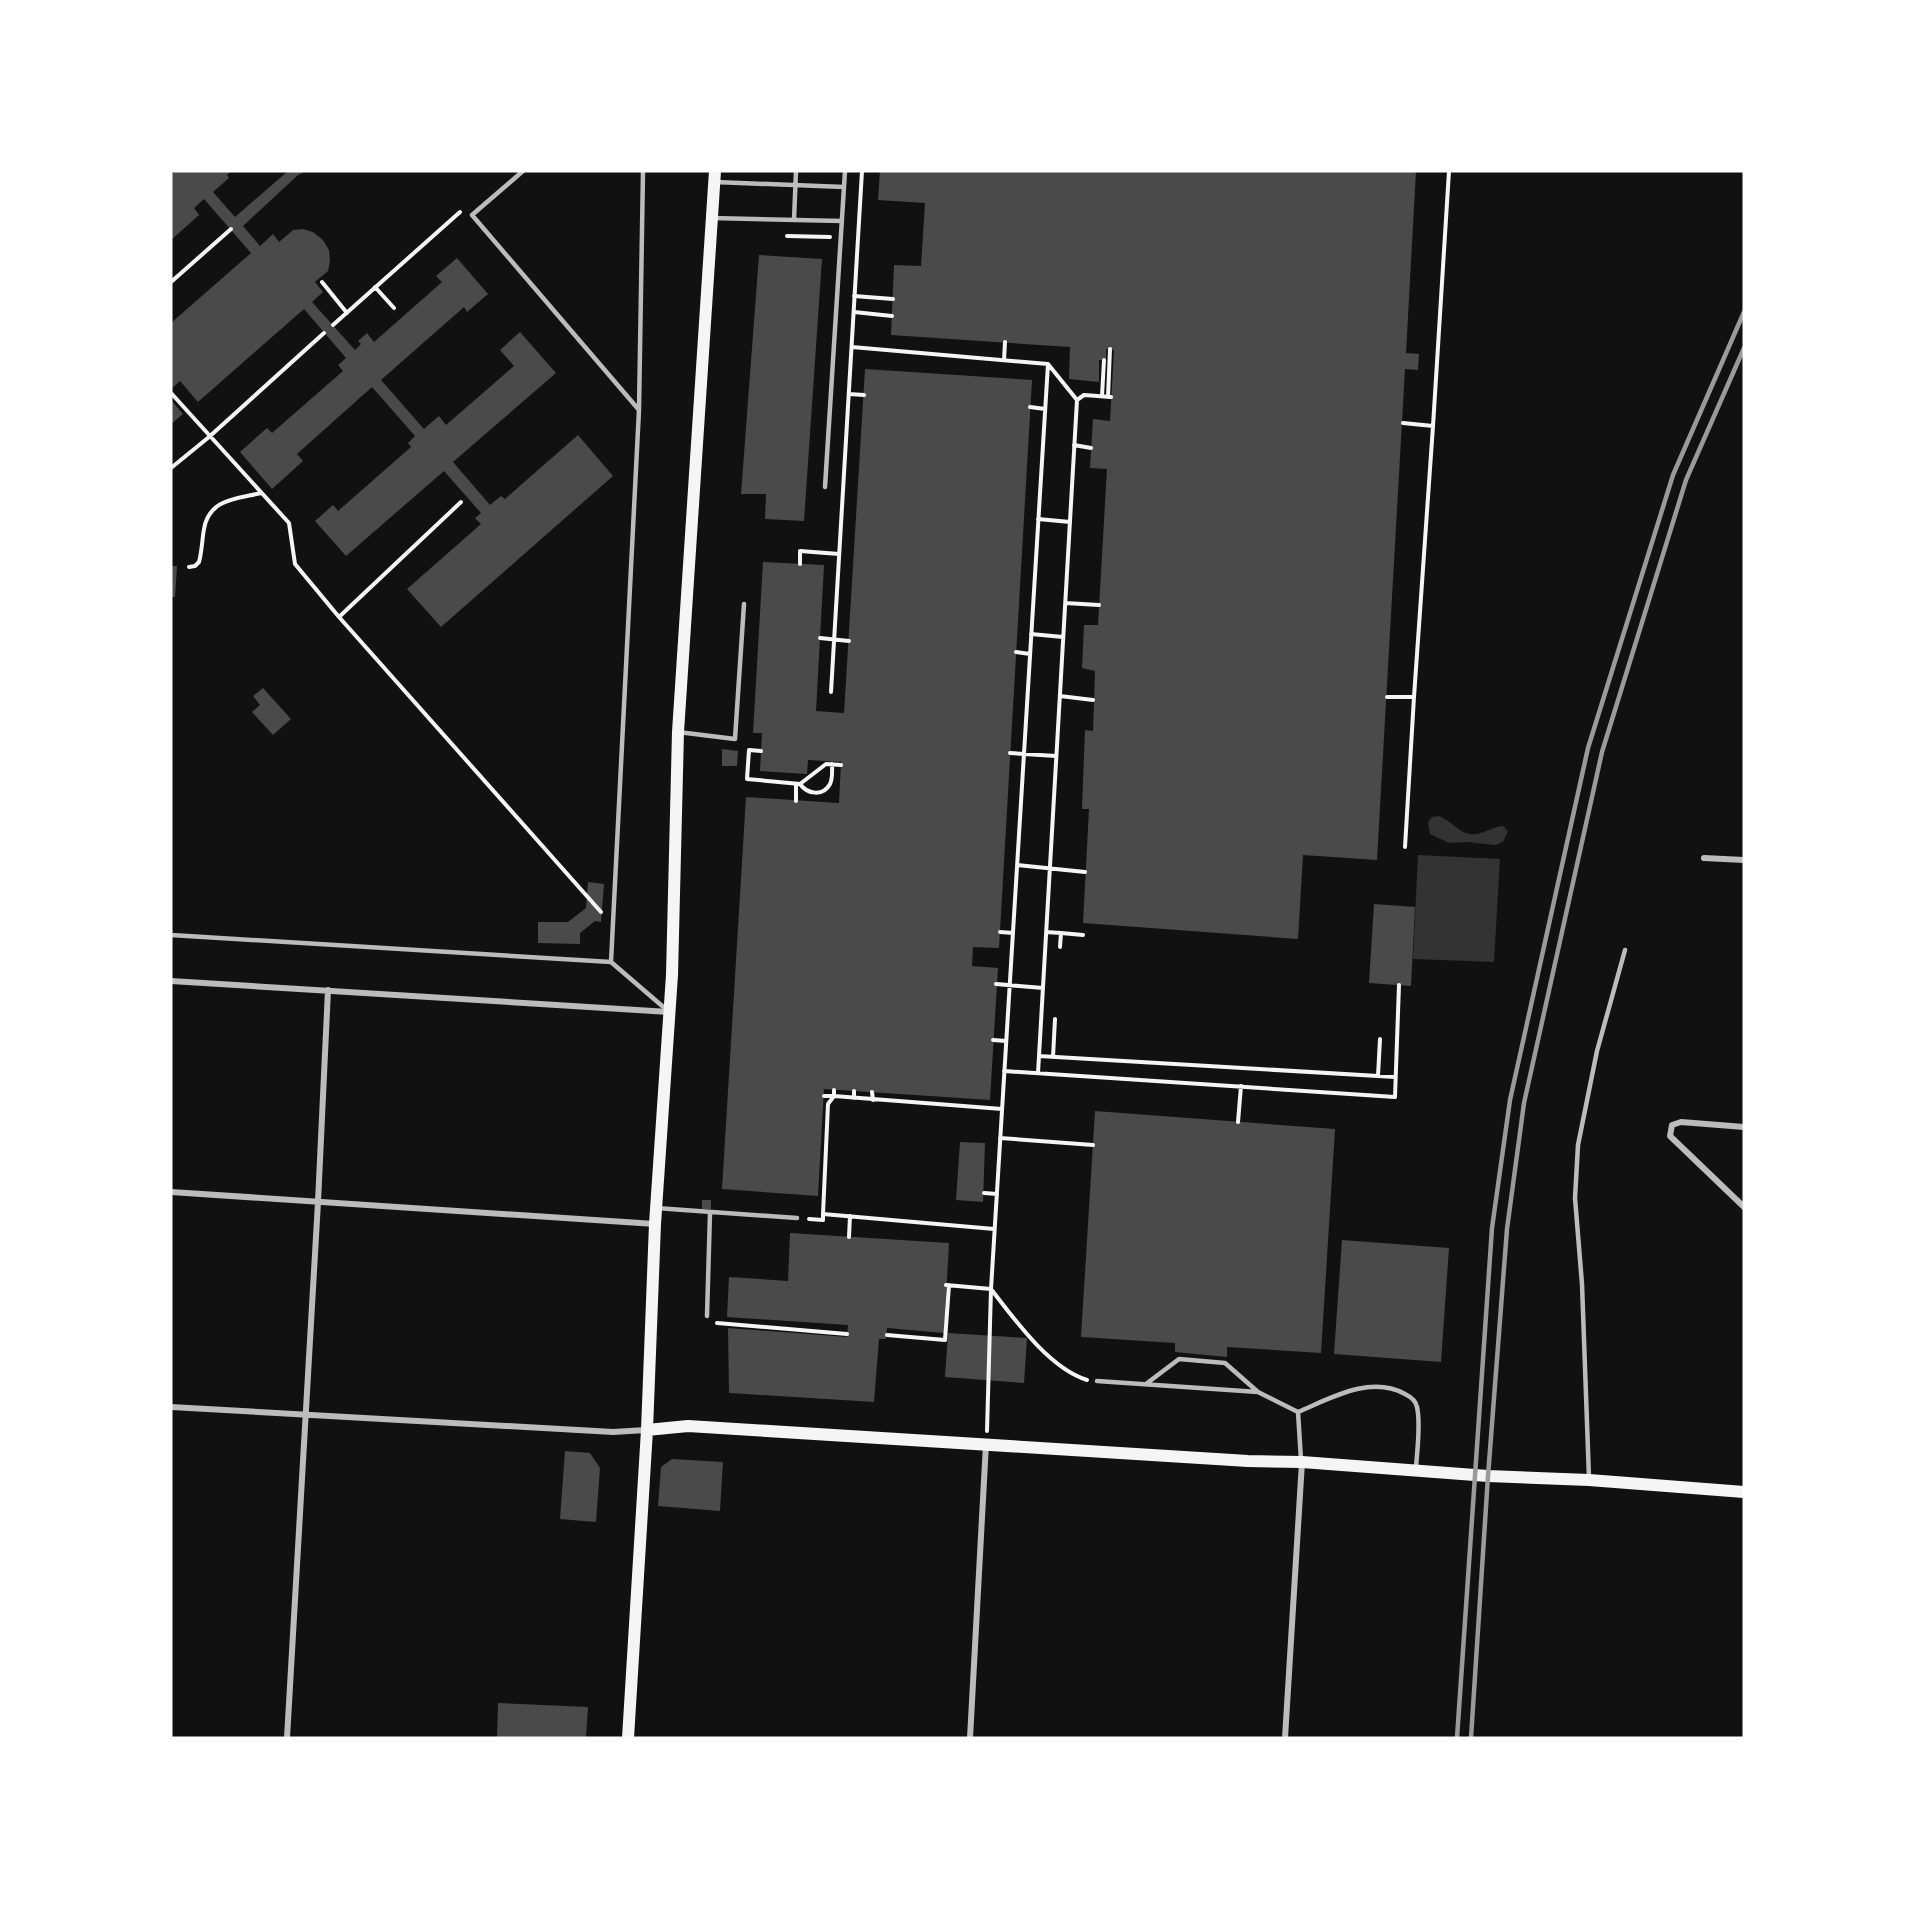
<svg xmlns="http://www.w3.org/2000/svg" width="1915" height="1909" viewBox="0 0 1915 1909" font-family="Figtree,sans-serif">
<style>
.water{fill:#333}
.building{fill:#4a4a4a}
.lines{fill:none;stroke-linecap:round;stroke-linejoin:round}
.path{stroke:#f5f5f5;stroke-width:4}
.service{stroke:#bcbcbc;stroke-width:4.5}
.minor{stroke:#bcbcbc;stroke-width:6}
.secondary{stroke:#f5f5f5;stroke-width:12}
.rail{stroke:#9a9a9a;stroke-width:4.5}
</style>
<rect width="100%" height="100%" fill="#111"/>
<!-- water -->
<path class="water" d="M1438,816C1450,819 1456,831 1469,834C1482,836 1490,827 1503,826L1508,831L1503,842L1495,845L1467,842L1449,843L1430,834L1428,822L1432,817Z
M1418,855L1500,859L1494,962L1413,959Z"/>
<!-- building -->
<path class="building" d="M175,171H231L227,175L229,178L213,192L235,217L288,171H307L298,175L243,226L260,246L273,234L279,242L293,230L303,229L313,232L323,240L329,250L330,261L328,271L315,282L323,292L312,302L355,350L361,344L358,341L367,333L374,342L442,282L436,276L457,258L488,294L467,312L464,307L381,380L424,429L439,416L446,425L514,366L500,350L520,332L556,373L453,462L490,505L501,496L505,499L578,435L613,476L441,627L407,589L481,524L475,518L481,513L444,471L346,556L315,521L333,505L338,511L411,447L408,443L415,436L372,387L297,454L303,461L272,489L240,452L267,428L272,433L343,371L338,365L346,358L304,309L198,402L180,381L171,389V323L251,253L204,199L194,208L199,215L171,240V174Z
M880,171H1416L1406,353L1419,354L1418,370L1405,369L1377,860L1303,855L1298,939L1083,923L1089,809H1082L1085,730L1093,731L1095,671L1082,668L1084,625H1098L1107,469L1090,468L1093,419L1110,421L1114,350L1106,349V360H1099V382L1069,379L1070,347L891,335L894,265L921,266L925,203L878,200Z
M759,255L822,259L804,521L765,519L766,494H741Z
M865,369L1032,380L999,948L973,947L972,966L998,968L990,1100L824,1089L818,1196L722,1189L746,797L839,803L841,762L808,760L807,774L760,771L762,733H753L763,562L824,565L816,711L844,713Z
M171,400L183,414L171,424Z
M171,566H177L175,597H171Z
M263,688L291,719L273,735L252,712L260,705L253,696Z
M722,749L738,751L737,766H722Z
M588,882L604,884L601,922L595,921L580,933V944L538,943V922H568L586,908Z
M1374,904L1415,907L1411,986L1369,983Z
M1095,1111L1335,1129L1321,1353L1227,1347V1357L1175,1352V1343L1081,1337Z
M960,1142L985,1143L983,1202L956,1200Z
M702,1200H711V1209H702Z
M790,1233L949,1243L944,1333L887,1328L886,1339H879L874,1402L729,1393L728,1328L847,1337L848,1325L727,1317L729,1277L788,1281Z
M1342,1240L1449,1248L1441,1362L1334,1354Z
M948,1333L1027,1338L1024,1383L945,1377Z
M565,1451L590,1453L600,1468L596,1522L560,1519Z
M672,1459L723,1462L720,1511L658,1506L661,1467Z
M498,1703L588,1707L586,1738H497Z"/>
<g class="lines">
<!-- path -->
<path class="path" d="M787,236L830,237
M171,282L231,229
M322,282L347,313
M375,287L394,308
M854,296L893,299
M854,312L892,316
M333,325L460,212
M852,347L1048,364L991,1289L987,1431
M1004,360L1005,342
M171,393L289,523L295,564L339,617L601,912
M849,394L864,395
M1102,396L1104,360
M1108,397L1110,349
M1077,400L1084,395L1111,397
M1030,407L1045,409
M1433,426L1449,171
M1074,445L1091,448
M171,468L209,437L324,333
M1038,519L1070,522
M800,564V551L839,554
M189,567L195,566L199,562C202,551 202,540 204,529C209,499 236,499 261,493
M1065,603L1099,605
M339,617L461,502
M1031,634L1063,637
M820,638L849,641
M1016,652L1030,654
M831,692L862,171
M1060,696L1093,700
M1387,697H1414L1433,426L1403,423
M761,751L749,750L747,779L800,784L826,764L841,765
M1010,753L1056,756
M800,784C807,794 823,797 830,784C833,778 832,770 832,764
M796,801V784
M1405,847L1414,697
M1017,865L1085,872
M1000,932L1013,933
M1046,932L1061,933L1060,947
M1061,933L1083,935
M996,984L1043,988
M993,1040L1006,1041
M1039,1056L1077,400L1048,364
M1053,1057L1055,1019
M1004,1071L1395,1097L1399,985
M1038,1073L1039,1056L1395,1077
M1378,1076L1380,1039
M854,1091V1098
M872,1092L873,1100
M824,1096H834V1090
M1238,1122L1241,1086
M1000,1138L1093,1145
M984,1193L997,1194
M809,1219L823,1220V1214
M994,1229L823,1214L828,1104L834,1096L1002,1109
M849,1237L850,1216
M946,1285L991,1289C1015,1320 1049,1368 1087,1380
M717,1323L847,1334
M887,1335L945,1340L949,1285"/>
<!-- service -->
<path class="service" d="M523,171L472,215L639,410L643,171
M715,182L844,187
M712,218L842,221
M794,220L796,171
M825,487L845,171
M678,732L735,739L744,604
M171,935L611,962
M611,962L639,410
M611,962L668,1011
M656,1208L797,1218
M707,1316L710,1213
M1097,1381L1258,1392
M1146,1384L1179,1359L1225,1363L1258,1392L1298,1412C1331,1398 1370,1375 1405,1394C1411,1397 1416,1401 1417,1407C1421,1424 1417,1451 1416,1468
M1298,1412L1301,1460
M1589,1478L1582,1284L1575,1198L1578,1145L1597,1051L1625,950"/>
<!-- minor -->
<path class="minor" d="M1704,858L1744,860
M171,981L669,1012
M1744,1127L1681,1122L1672,1125L1670,1136L1744,1207
M171,1192L655,1224
M171,1407L613,1432L646,1430
M287,1738L318,1202L328,990
M970,1738L986,1444
M1285,1738L1302,1462"/>
<!-- secondary -->
<path class="secondary" d="M647,1430L688,1426L1248,1461L1302,1462L1488,1476L1589,1480L1744,1492
M628,1738L647,1430L655,1224L672,975L678,732L715,171"/>
<!-- rail -->
<path class="rail" d="M1457,1738L1492,1228L1510,1100L1588,748L1673,475L1744,312
M1471,1738L1488,1476L1507,1229L1524,1103L1602,752L1686,480L1744,348"/>
</g>
<!-- border -->
<rect width="1915" height="1909" fill="none" stroke="#ffffff" stroke-width="345"/>
</svg>
